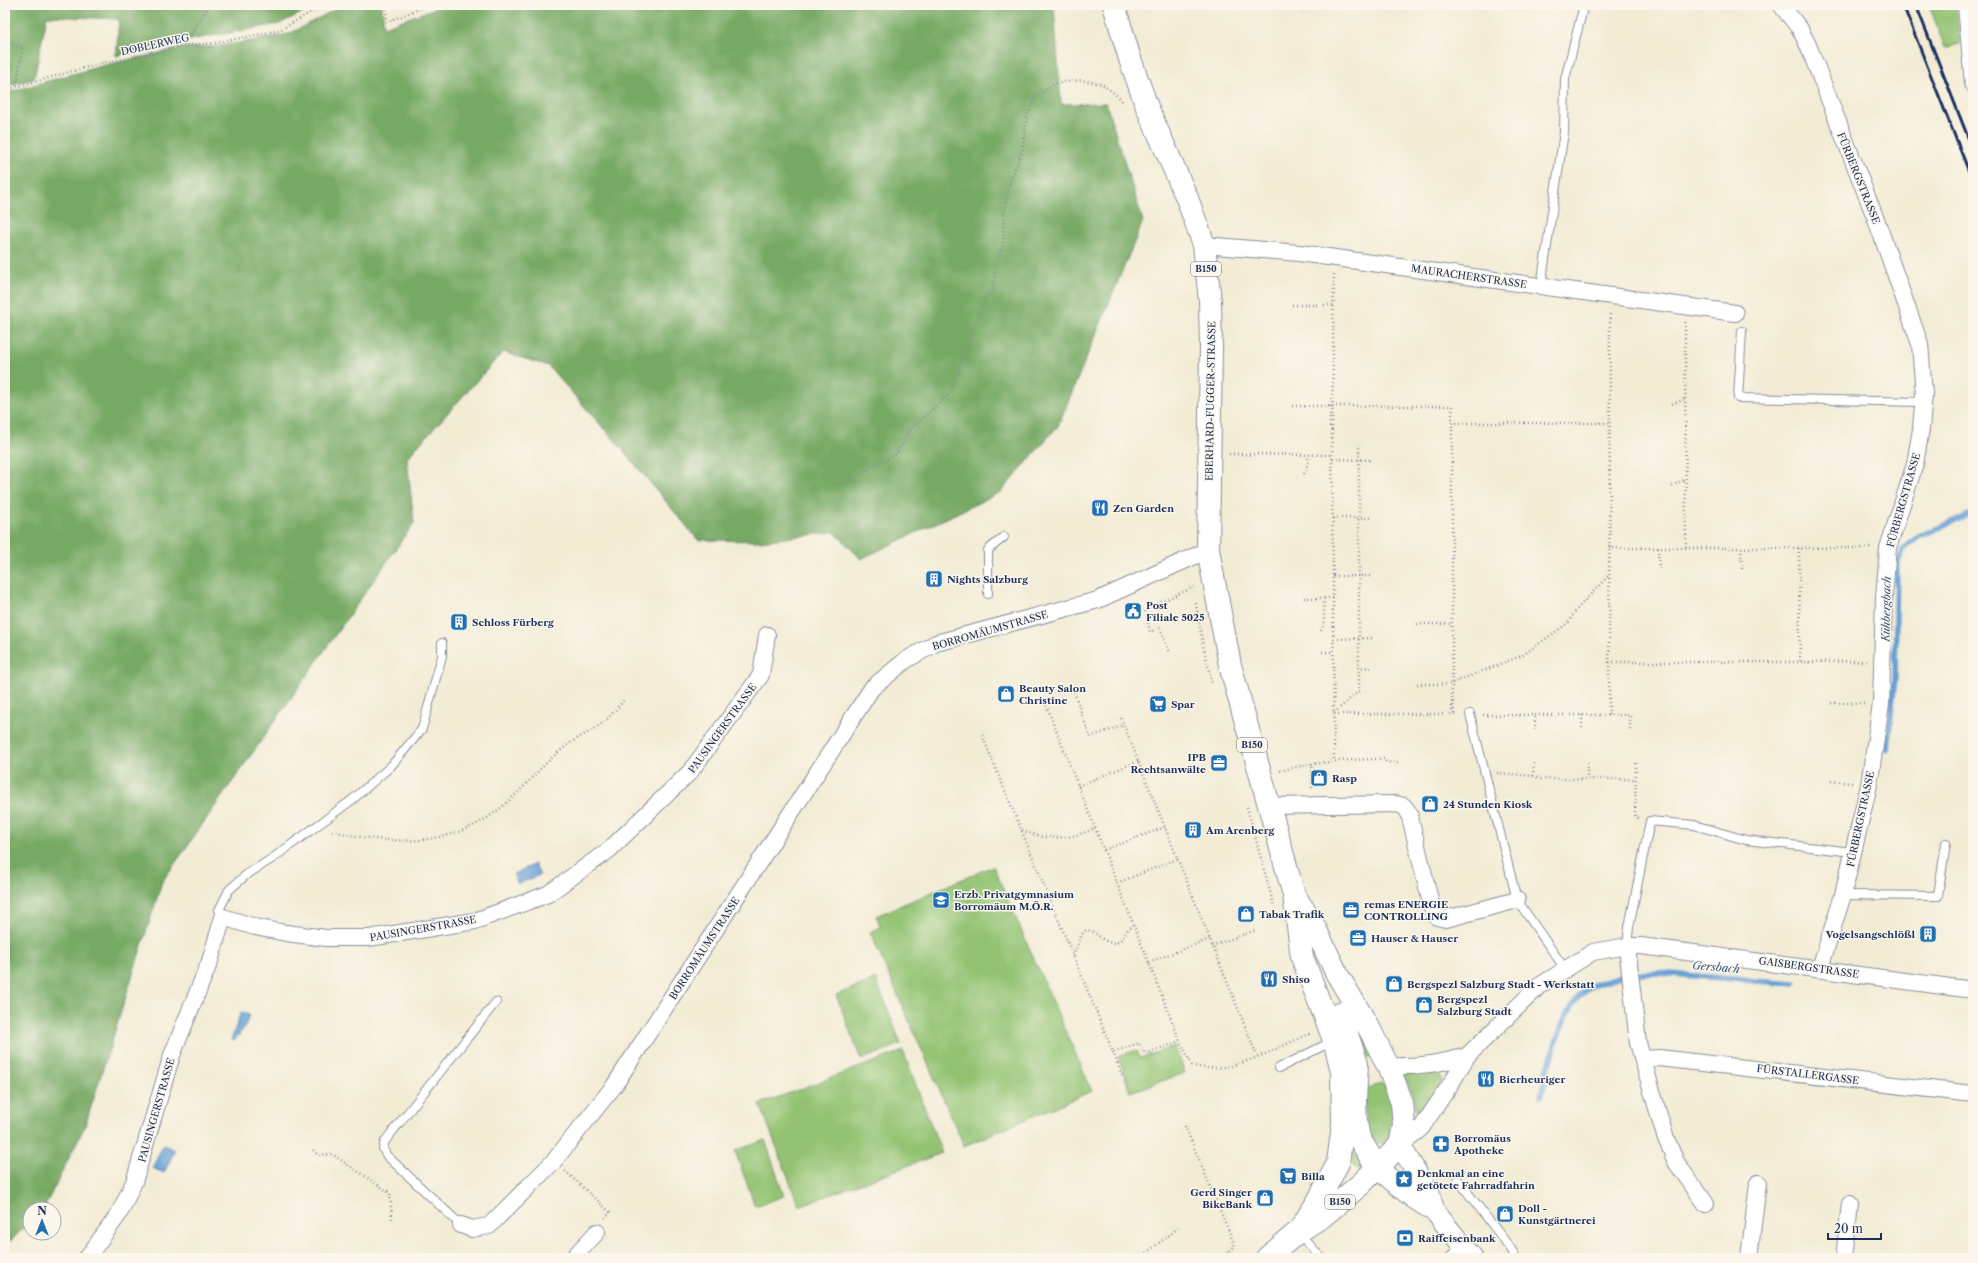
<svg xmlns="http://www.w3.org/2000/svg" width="1978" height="1263" viewBox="0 0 1978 1263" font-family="'Libre Caslon Text',serif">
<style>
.green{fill:#93c372;stroke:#577968}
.forest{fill:#76a964;stroke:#486c61}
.water{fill:#66a0d5;stroke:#40689a}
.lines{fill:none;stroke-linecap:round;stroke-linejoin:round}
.stream{stroke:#66a0d5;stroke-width:5.5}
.service-casing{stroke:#878e9a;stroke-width:10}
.minor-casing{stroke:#878e9a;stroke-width:18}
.tertiary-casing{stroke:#878e9a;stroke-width:22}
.primary-casing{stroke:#878e9a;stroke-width:24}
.path{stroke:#878e9a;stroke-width:2.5;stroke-dasharray:1 3;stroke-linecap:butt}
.service{stroke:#fff;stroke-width:8}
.minor{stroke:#fff;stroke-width:16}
.tertiary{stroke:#fff;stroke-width:20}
.primary{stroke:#fff;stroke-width:22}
.rail{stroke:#1b2f5e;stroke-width:3}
.labels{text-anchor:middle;stroke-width:3;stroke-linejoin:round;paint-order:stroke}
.shield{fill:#fbf7ec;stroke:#5e6b89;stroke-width:1}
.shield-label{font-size:9px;font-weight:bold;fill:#1b2f5e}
.street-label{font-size:10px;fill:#1b2f5e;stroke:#fbf7ec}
.poi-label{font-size:10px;font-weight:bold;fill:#1b2f5e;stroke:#fbf7ec;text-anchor:start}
.water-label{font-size:11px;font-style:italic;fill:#355788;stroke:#fbf7ec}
</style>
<rect width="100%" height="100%" fill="#fbf7ec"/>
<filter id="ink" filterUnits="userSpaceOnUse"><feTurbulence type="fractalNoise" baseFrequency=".025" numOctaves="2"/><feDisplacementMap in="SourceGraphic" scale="8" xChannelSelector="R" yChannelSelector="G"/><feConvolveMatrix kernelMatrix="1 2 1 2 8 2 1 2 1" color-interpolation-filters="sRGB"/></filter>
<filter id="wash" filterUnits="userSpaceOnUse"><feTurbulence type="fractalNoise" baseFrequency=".012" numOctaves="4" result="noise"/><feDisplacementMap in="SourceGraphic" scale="16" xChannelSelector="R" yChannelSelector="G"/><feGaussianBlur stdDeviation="0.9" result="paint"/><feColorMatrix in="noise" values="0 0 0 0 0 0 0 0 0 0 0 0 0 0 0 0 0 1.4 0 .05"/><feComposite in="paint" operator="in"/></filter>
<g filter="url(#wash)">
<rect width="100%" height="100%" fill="#f3ecd5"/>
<!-- green -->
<path class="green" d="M1929,5H1956L1960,44L1945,48Z
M993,866L1092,1091L964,1146L870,932L881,927L876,916Z
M876,979L901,1044L861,1060L836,995Z
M1356,1039L1367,1042L1373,1056L1360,1061Z
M1175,1046L1185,1073L1130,1092L1118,1056L1137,1050L1140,1058Z
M903,1051L942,1153L799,1206L760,1104Z
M1437,1073L1443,1081L1418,1115L1413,1095L1403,1074Z
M1381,1084L1389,1088L1397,1115L1390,1139L1386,1144H1377L1367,1141L1364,1089Z
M765,1140L784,1196L755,1206L735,1151Z
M1350,1150H1353L1364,1168L1360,1172L1346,1159Z"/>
<!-- forest -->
<path class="forest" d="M5,5H318L279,24L195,39L116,56L119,19L47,16L34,79L5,86Z
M343,5H382L384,27L444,5H1054L1061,104L1106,103L1143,221L1058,426L1001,492L861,559L834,532L761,541L698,540L623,450L548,366L503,352L407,458L414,523L162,882L85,1126L45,1206L43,1209H30V1222L5,1246V93L105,65L183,48L222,46L289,34Z"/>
<!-- water -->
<path class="water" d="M535,864L540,875L518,884L513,874Z
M241,1012L249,1014L245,1027L234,1041L231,1040Z
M163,1145L175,1150L164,1173L152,1168Z"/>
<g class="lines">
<!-- stream -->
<path class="stream" d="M1887,749L1895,680L1897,562L1903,549L1918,537L1973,513
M1636,974L1658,973L1795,984
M1541,1096C1548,1067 1563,1000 1592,986C1601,981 1612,979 1621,976"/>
</g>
</g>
<g filter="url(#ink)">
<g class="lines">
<defs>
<path id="service" d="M1303,6L1304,5
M1541,286L1564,132L1565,79L1584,5
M1742,331L1738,398L1923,402
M988,594V550L1004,537
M1470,714L1517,900L1565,969
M1843,895L1938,896L1946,843
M223,917L219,910L229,890L246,875L273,858L352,800L391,766L422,729L442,656V643
M1627,946L1629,927L1650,821L1694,825L1746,840L1853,852
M1279,1068L1333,1041
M1458,1180L1511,1249L1515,1256L1514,1258
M461,1225L387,1156L383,1149L385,1141L496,1002
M1299,1233L1321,1258
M1449,1258L1462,1246"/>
<path id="minor" d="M1781,5L1800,29L1808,45L1877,222L1920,344L1924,394L1921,429L1915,464L1888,548L1884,597L1881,704L1869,785L1843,895L1820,968
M1966,5L1973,84
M1204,245L1299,253L1735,313
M1269,806L1395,804L1404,806L1409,813L1433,912L1437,917L1446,919L1517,900
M1627,946L1638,1043L1665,1136L1676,1162L1706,1204
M1643,1059L1659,1058L1973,1094
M1388,1066C1418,1067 1438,1064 1467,1056
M1400,1145L1411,1137L1422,1127L1452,1082L1467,1056L1539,986L1593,952L1627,946H1641L1973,990
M461,1225L472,1229L489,1226L554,1161L614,1086L872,688L906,660L936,643L1098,600L1208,550
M87,1258L119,1214L134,1182L172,1055L210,961L223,917L255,927L286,933L326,938H369L475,921L548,894L609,850L690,772L761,675L767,635
M573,1258L597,1232
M1749,1258L1758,1183
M1844,1258L1850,1204"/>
<path id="tertiary" d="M1400,1145L1429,1193L1435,1212
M1377,1168L1413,1198L1435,1212L1473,1258"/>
<path id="primary" d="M1114,5L1130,59L1147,107L1187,198L1204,245L1210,301L1211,348L1208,550L1230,665L1294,895L1302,957L1334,1040L1342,1071L1343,1124L1338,1163L1317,1203L1298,1232
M1340,1013L1357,1064L1355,1101L1356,1123L1359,1138L1377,1168
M1267,1258L1298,1232L1323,1216L1361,1184L1400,1145L1404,1125L1402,1103L1388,1066L1370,1030L1337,974L1314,926L1296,898"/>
</defs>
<!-- service casing -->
<use href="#service" class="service-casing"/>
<!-- minor casing -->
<use href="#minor" class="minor-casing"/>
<!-- tertiary casing -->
<use href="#tertiary" class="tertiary-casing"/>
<!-- primary casing -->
<use href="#primary" class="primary-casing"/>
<!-- path -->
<path class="path" d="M386,5L387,22L428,5
M5,43L23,47L16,87
M184,44L210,5
M5,90L106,62L148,55L176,46L216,43L280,30L311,12L329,5
M1334,274L1332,431L1334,762
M1292,305H1333
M1685,322L1686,548
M1672,404L1685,399
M1292,406H1452V714
M1330,406V429L1332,431
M1452,423H1610
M1229,454L1333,455
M1333,459L1370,460
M1304,474L1308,463V455
M839,486L897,453L910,429L950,393L982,306L993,289L995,269L1003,244L1004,211L1010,181L1022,152L1027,116L1036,96L1057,83L1081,80L1102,84L1120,98L1123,103
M1672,486L1685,479
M1333,518H1370
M1609,548H1871
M1658,548L1659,572
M1741,548L1742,571
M1799,548L1800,662
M1333,576H1370
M1304,598H1333
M1196,603L1203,645L1212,683
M1417,624H1452
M1321,631L1324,624V598
M1334,639L1374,638
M1169,651L1160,628L1150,632L1145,609L1194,587
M1322,652H1334
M1609,662H1809V664
M1809,662L1866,661
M1358,668L1373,667
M1452,683L1523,655L1568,623L1576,610L1609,575
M1417,684H1452
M1074,692L1090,737L1124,725
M1453,701L1454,714
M1831,703H1864
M1046,705L1180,1041L1192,1065C1227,1078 1278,1047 1311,1033
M1334,713L1359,691V444
M1334,714H1458
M1483,715H1630V730
M1582,715V730
M1609,715L1610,312
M1121,718L1257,1056
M1535,730V715
M982,735L1113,1052L1139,1043L1145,1054L1180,1041
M1312,763V789
M1587,763V779
M1636,763L1635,817L1638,818
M1280,771C1314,762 1349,759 1385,759L1386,762L1398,763
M1497,773L1533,776L1541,779H1636
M1533,776L1534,763
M1831,781L1852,783
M1078,786L1138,761
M1247,807L1274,906
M1022,830C1046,841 1071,840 1095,828
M332,831C392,845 452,849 503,806C525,788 542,764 565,747C576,738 589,733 601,724C609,718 617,708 624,700
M1104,850L1165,827
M1117,883L1177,859
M1212,946L1256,930
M1073,956L1082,934L1086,930C1099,931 1100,943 1116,943C1125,939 1125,929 1134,925
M1149,962L1210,939
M1113,1052L1123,1077
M1185,1126L1235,1246L1222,1258
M313,1150L318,1155L332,1154L390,1193L392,1219
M565,1171L610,1212L605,1218
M1140,1258L1178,1228"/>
<!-- service -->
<use href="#service" class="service"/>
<!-- minor -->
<use href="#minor" class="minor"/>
<!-- tertiary -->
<use href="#tertiary" class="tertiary"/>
<!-- primary -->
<use href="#primary" class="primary"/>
<!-- rail -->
<path class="rail" d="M1903,5L1973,182
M1916,5L1973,150"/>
</g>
</g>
<!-- icons -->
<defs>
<symbol id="restaurant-square" viewBox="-11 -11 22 22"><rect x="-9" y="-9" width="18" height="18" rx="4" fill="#1f6fb2" stroke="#fbf7ec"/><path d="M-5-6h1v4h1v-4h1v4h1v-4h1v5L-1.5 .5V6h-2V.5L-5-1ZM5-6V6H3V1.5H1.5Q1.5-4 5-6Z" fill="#fff"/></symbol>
<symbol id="building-square" viewBox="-11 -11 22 22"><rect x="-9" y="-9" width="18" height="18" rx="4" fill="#1f6fb2" stroke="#fbf7ec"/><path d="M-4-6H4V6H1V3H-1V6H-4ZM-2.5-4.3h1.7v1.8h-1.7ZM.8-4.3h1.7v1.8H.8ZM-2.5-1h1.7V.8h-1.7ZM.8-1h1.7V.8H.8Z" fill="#fff"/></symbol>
<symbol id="civic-square" viewBox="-11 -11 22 22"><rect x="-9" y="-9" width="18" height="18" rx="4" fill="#1f6fb2" stroke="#fbf7ec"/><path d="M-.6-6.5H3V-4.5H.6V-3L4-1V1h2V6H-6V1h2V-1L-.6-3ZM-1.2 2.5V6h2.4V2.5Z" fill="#fff"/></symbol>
<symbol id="shop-square" viewBox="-11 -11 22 22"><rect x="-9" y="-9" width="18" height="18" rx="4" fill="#1f6fb2" stroke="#fbf7ec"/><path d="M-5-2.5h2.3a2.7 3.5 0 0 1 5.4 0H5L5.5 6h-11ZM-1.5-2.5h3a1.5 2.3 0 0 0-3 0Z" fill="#fff"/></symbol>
<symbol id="supermarket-square" viewBox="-11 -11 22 22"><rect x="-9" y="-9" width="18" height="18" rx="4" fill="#1f6fb2" stroke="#fbf7ec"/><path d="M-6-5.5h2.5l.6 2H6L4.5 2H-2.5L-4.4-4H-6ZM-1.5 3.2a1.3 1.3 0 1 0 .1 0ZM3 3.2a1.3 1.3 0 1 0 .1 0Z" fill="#fff"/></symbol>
<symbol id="office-square" viewBox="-11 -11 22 22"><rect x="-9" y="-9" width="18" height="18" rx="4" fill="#1f6fb2" stroke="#fbf7ec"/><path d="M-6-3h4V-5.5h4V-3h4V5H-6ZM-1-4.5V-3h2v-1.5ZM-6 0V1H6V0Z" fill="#fff"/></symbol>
<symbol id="school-square" viewBox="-11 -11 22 22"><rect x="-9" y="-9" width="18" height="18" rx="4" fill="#1f6fb2" stroke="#fbf7ec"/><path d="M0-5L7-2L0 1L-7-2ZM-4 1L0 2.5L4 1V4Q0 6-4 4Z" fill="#fff"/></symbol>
<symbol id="pharmacy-square" viewBox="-11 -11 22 22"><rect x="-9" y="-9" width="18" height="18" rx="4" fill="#1f6fb2" stroke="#fbf7ec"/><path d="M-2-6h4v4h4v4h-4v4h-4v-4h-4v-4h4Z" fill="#fff"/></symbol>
<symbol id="sight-square" viewBox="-11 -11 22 22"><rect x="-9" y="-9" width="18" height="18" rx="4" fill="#1f6fb2" stroke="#fbf7ec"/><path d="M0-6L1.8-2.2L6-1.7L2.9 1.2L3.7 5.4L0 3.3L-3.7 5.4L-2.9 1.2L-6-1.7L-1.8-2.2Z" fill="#fff"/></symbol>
<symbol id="bank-square" viewBox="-11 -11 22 22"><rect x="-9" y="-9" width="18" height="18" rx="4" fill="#1f6fb2" stroke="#fbf7ec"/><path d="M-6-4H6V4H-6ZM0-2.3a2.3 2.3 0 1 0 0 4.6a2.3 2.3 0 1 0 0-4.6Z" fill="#fff"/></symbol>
</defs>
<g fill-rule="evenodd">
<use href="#restaurant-square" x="1090" y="498" width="20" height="20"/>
<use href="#building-square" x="924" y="569" width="20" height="20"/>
<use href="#civic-square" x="1123" y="601" width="20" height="20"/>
<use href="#building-square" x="449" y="612" width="20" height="20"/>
<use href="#shop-square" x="996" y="684" width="20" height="20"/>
<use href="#supermarket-square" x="1148" y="694" width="20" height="20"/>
<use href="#office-square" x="1209" y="753" width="20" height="20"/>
<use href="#shop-square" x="1309" y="768" width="20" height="20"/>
<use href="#shop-square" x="1420" y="794" width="20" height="20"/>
<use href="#building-square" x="1183" y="820" width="20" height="20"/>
<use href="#school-square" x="931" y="890" width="20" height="20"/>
<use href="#office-square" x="1341" y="900" width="20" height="20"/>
<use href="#shop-square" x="1236" y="904" width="20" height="20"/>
<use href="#building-square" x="1918" y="924" width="20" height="20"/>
<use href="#office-square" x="1348" y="928" width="20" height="20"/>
<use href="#restaurant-square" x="1259" y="969" width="20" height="20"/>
<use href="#shop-square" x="1384" y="974" width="20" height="20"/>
<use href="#shop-square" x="1414" y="995" width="20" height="20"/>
<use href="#restaurant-square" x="1476" y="1069" width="20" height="20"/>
<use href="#pharmacy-square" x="1431" y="1134" width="20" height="20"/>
<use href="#supermarket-square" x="1278" y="1166" width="20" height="20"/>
<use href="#sight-square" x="1394" y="1169" width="20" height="20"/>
<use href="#shop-square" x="1255" y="1188" width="20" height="20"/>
<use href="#shop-square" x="1495" y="1204" width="20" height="20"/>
<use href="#bank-square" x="1395" y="1228" width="20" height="20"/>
</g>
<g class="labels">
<!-- shield labels -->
<g class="shield">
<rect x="1191" y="262" width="30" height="14" rx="3"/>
<rect x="1237" y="738" width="30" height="14" rx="3"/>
<rect x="1325" y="1195" width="30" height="14" rx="3"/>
</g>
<g class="shield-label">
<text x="1206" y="272">B150</text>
<text x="1252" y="748">B150</text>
<text x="1340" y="1205">B150</text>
</g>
<!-- street labels -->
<g class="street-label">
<text transform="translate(155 44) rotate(-12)" y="4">DOBLERWEG</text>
<text transform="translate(1859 178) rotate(68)" y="4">FÜRBERGSTRASSE</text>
<text transform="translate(1469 276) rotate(8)" y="4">MAURACHERSTRASSE</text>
<text transform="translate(1210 401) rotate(-89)" y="4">EBERHARD-FUGGER-STRASSE</text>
<text transform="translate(1903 500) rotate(-74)" y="4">FÜRBERGSTRASSE</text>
<text transform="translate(990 630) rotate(-16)" y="4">BORROMÄUMSTRASSE</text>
<text transform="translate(722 728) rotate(-54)" y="4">PAUSINGERSTRASSE</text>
<text transform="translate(1860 819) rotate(-78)" y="4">FÜRBERGSTRASSE</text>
<text transform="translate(423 928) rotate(-10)" y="4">PAUSINGERSTRASSE</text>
<text transform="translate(704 948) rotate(-57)" y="4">BORROMÄUMSTRASSE</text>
<text transform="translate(1809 967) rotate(8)" y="4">GAISBERGSTRASSE</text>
<text transform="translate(1808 1074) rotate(7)" y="4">FÜRSTALLERGASSE</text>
<text transform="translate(156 1110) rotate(-74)" y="4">PAUSINGERSTRASSE</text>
</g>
<!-- poi labels -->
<g class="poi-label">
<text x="1113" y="512">Zen Garden</text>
<text x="947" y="583">Nights Salzburg</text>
<text x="1146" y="609">Post<tspan x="1146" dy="12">Filiale 5025</tspan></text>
<text x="472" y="626">Schloss Fürberg</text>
<text x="1019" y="692">Beauty Salon<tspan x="1019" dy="12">Christine</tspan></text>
<text x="1171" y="708">Spar</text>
<text x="1206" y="761" text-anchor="end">IPB<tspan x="1206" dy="12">Rechtsanwälte</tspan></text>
<text x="1332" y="782">Rasp</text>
<text x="1443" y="808">24 Stunden Kiosk</text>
<text x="1206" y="834">Am Arenberg</text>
<text x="954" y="898">Erzb. Privatgymnasium<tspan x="954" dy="12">Borromäum M.Ö.R.</tspan></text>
<text x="1364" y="908">remas ENERGIE<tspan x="1364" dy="12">CONTROLLING</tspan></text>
<text x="1259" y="918">Tabak Trafik</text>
<text x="1915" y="938" text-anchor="end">Vogelsangschlößl</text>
<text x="1371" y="942">Hauser &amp; Hauser</text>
<text x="1282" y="983">Shiso</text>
<text x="1407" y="988">Bergspezl Salzburg Stadt - Werkstatt</text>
<text x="1437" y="1003">Bergspezl<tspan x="1437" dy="12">Salzburg Stadt</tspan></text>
<text x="1499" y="1083">Bierheuriger</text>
<text x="1454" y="1142">Borromäus<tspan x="1454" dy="12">Apotheke</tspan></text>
<text x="1417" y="1177">Denkmal an eine<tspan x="1417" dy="12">getötete Fahrradfahrin</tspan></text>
<text x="1301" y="1180">Billa</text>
<text x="1252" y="1196" text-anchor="end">Gerd Singer<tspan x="1252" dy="12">BikeBank</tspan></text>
<text x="1518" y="1212">Doll -<tspan x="1518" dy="12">Kunstgärtnerei</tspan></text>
<text x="1418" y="1242">Raiffeisenbank</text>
</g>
<!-- water labels -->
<g class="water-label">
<text transform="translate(1886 609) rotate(-89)" y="4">Kühbergbach</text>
<text transform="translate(1716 967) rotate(5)" y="4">Gersbach</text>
</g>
</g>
<!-- margin -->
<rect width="1978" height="1263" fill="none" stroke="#fbf7ec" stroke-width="20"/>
<!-- north arrow -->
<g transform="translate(42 1221)"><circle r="19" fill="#fbf7ec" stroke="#a1a7b3"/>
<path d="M0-3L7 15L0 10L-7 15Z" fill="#1f6fb2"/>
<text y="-6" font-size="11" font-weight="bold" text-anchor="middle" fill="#1b2f5e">N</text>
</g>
<!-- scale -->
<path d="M1828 1233v6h53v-6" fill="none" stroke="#1b2f5e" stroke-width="2"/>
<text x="1834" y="1233" font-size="12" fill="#1b2f5e" stroke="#fbf7ec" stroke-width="3" paint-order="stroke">20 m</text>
</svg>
